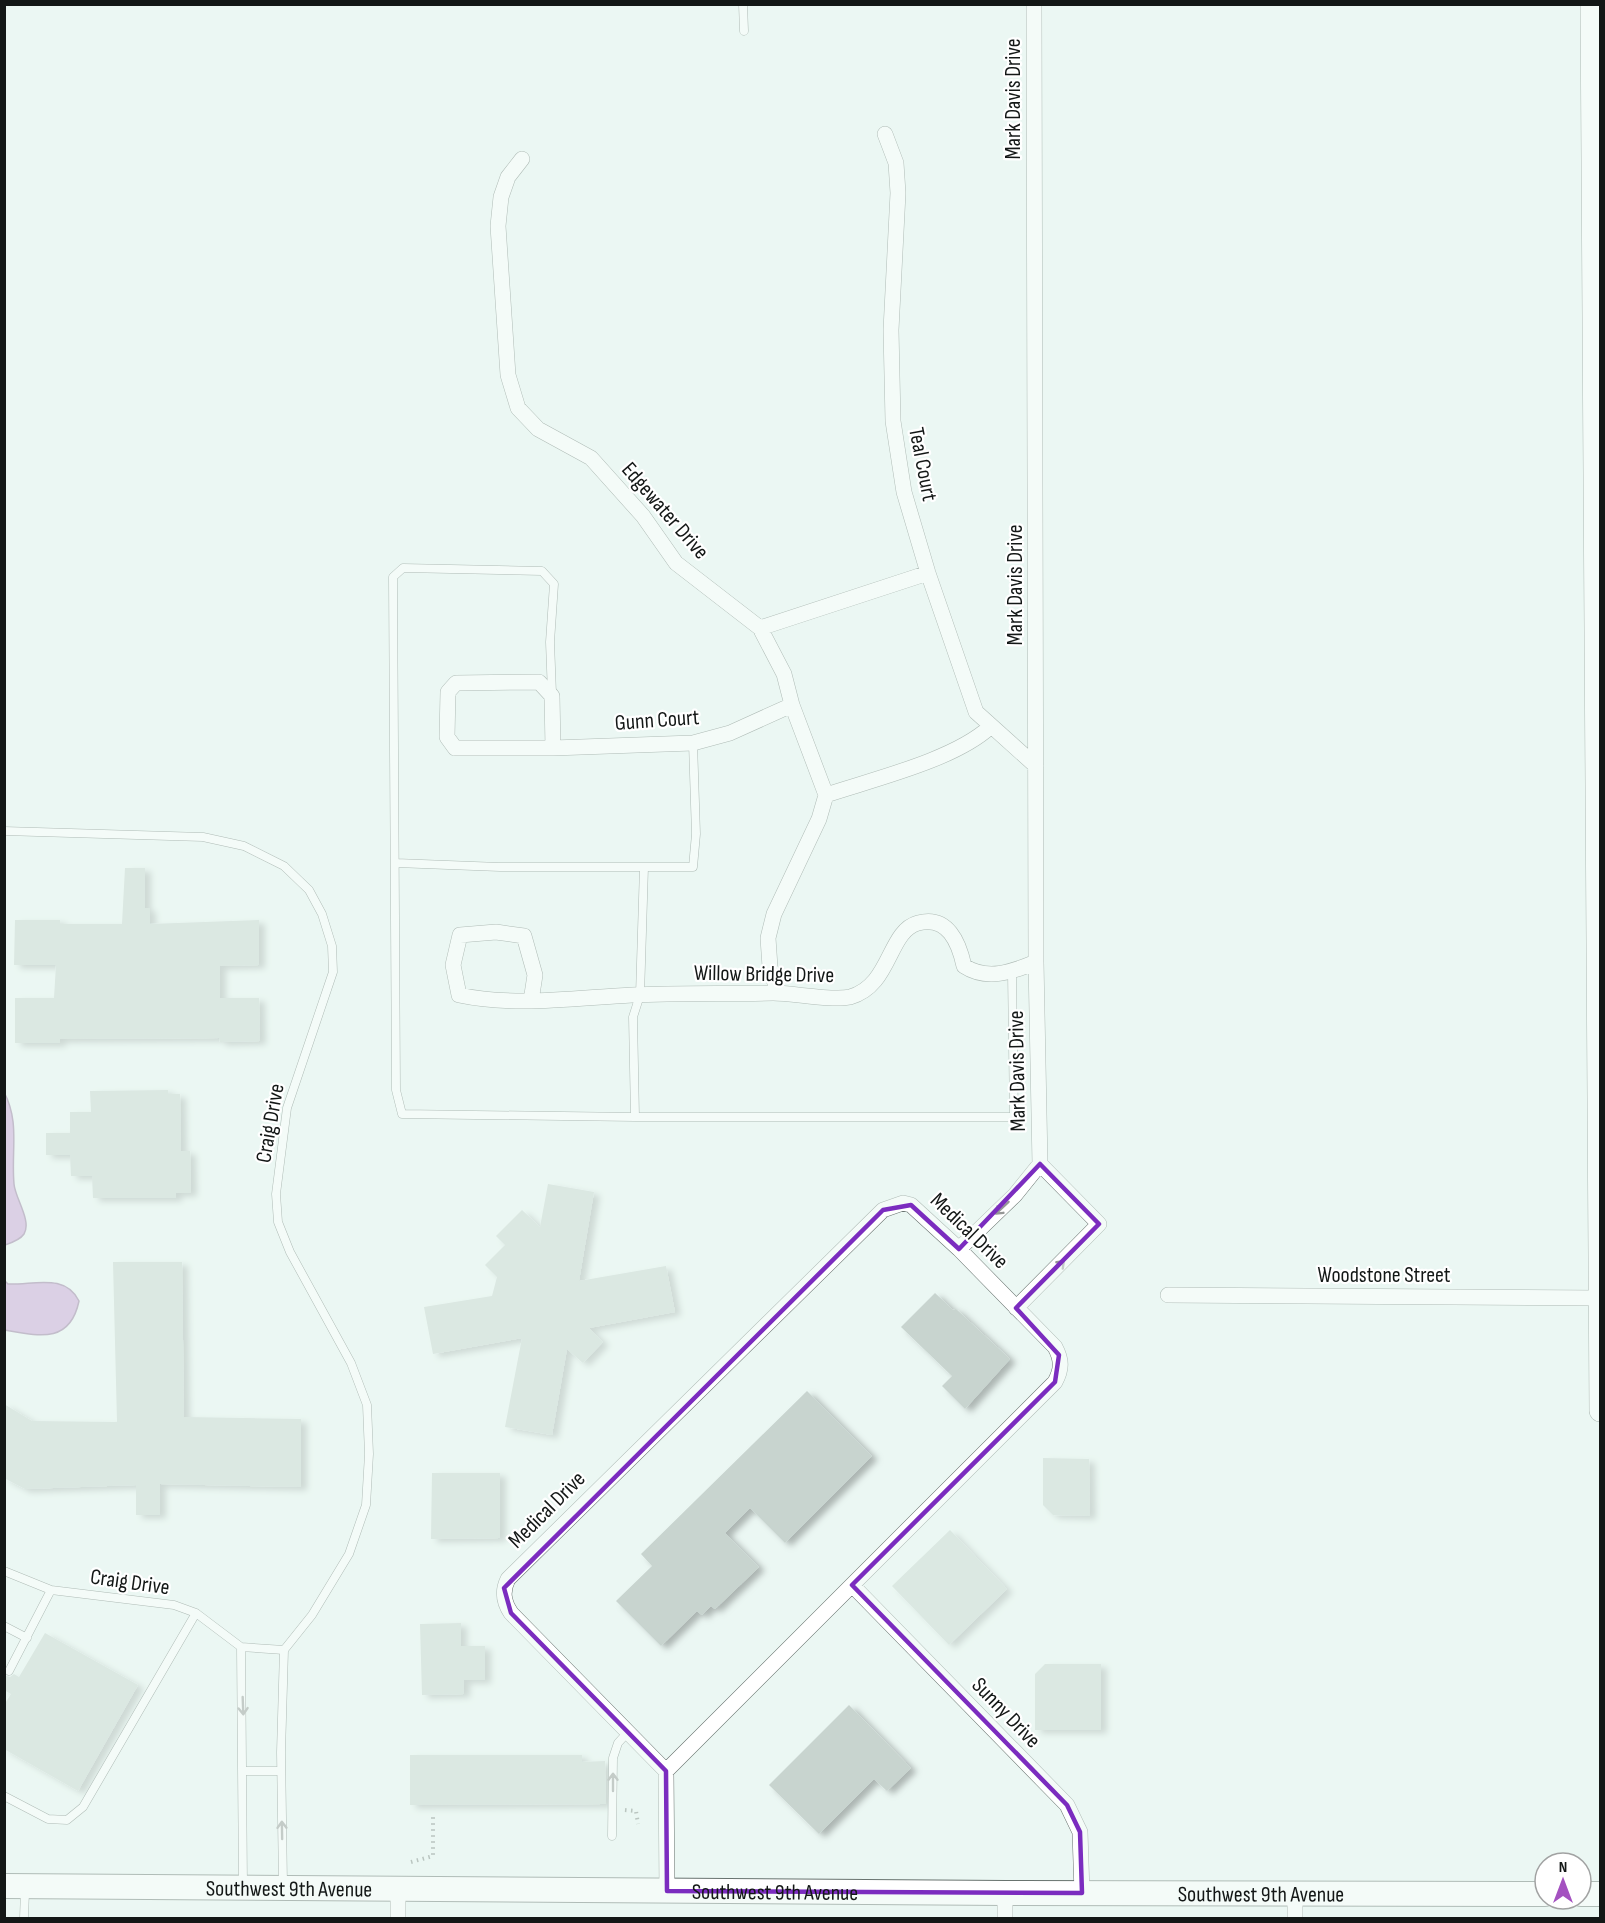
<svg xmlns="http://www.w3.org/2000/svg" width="1605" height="1923" viewBox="0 0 1605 1923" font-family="'Sofia Sans Condensed',sans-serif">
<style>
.water{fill:#c8a0d6;stroke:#92779c;stroke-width:1.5}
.building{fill:#c8d4cf;filter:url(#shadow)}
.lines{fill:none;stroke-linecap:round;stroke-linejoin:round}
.lane-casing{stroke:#68736f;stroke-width:9}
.street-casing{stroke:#68736f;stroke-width:16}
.secondary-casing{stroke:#68736f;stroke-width:22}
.primary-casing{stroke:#68736f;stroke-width:26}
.path{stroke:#7f8784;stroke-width:4;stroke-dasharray:1.5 4.5;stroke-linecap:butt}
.lane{stroke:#fff;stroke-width:8}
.street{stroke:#fff;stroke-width:15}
.secondary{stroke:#fff;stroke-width:21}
.primary{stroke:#fff;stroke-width:24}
.oneway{stroke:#959796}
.marked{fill:none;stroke:#7b2cbf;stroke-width:4.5;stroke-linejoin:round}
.labels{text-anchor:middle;stroke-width:4.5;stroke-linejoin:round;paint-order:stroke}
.street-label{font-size:22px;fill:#131716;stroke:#fff}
</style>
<defs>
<filter id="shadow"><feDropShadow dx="6" dy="3.5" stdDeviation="3" flood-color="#0004"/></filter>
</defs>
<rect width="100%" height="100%" fill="#ebf7f3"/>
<!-- water -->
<path class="water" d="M4,1092C20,1122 11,1151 14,1184C15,1198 32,1221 24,1234C20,1240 11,1243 5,1245Z
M4,1280L8,1284C34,1285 65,1273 79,1301C70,1344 39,1336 5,1330Z"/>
<!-- building -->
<path class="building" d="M125,868H145V908H150V924L259,920V965L220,966V998H259L260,1041L220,1042L219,1038L60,1039V1043H15V998H54L56,965H14L15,920H60V924H122Z
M168,1090V1094H180L181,1151H190L191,1193H176V1198H93L92,1176H71L70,1155H46V1133H70V1112H91L90,1091Z
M548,1184L594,1192L579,1281L666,1266L675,1312L589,1328L603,1342L583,1363L567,1349L552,1435L505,1427L522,1338L433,1354L424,1307L492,1296L497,1277L485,1265L505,1245L496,1236L522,1210L540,1227Z
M113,1262H182L184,1417L301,1419V1487L160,1484V1515H136V1485L25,1489L4,1478V1404L32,1421L117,1422Z
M935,1293L953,1310L956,1309L1010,1359L965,1409L942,1386L952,1376L901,1327Z
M807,1391L872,1456L785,1543L750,1508L725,1533L759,1567L715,1609L711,1606L702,1615L697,1611L661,1646L616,1601L652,1566L641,1554Z
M1043,1458L1089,1459L1090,1516L1053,1515L1043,1505Z
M432,1473H500V1538L431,1539Z
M950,1530L1007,1589L949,1645L892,1586Z
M461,1623V1646H485V1680H464V1694L422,1695L420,1624Z
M45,1633L138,1685L78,1791L4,1749V1705L11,1694L4,1690V1675L10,1677L14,1674L19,1677Z
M1045,1664H1101V1730H1035V1674Z
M849,1705L911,1768L887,1791L874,1779L819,1834L769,1785Z
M410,1755H582V1762L605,1761L606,1804L410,1805Z"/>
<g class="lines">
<defs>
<path id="lane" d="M743,4L744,31
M552,694L550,642L554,584L542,571L403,568L393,577L396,1090L402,1114L635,1117H1014L1012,972
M4,831L203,837L244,846L284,866L309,890L322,914L332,946L333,972L287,1108L276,1194L278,1222L290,1252L351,1363L367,1405L369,1454L366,1505L349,1554L312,1615L284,1650L281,1752L283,1884
M396,863L500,867H693L696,834L693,743
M635,1117L633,1017L640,995L644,867
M4,1571L51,1590L174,1605L196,1613L241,1647L284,1650
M4,1626L27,1638
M241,1647L243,1886
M9,1671L51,1590
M244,1771H281
M4,1796L48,1819L67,1820L83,1807L196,1613
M612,1836L613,1758L618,1743L628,1732
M24,1918L25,1891"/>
<path id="street" d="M885,134L896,163L898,193L891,330L893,421L904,492L928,573L976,712L1036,766
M522,159L508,177L501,197L498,226L508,375L518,408L538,429L591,458L643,516L676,563L760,628L784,674L792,705L826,795L819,819L774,914L768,938L770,967L778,993
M760,628L928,573
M553,748L552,696L539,682L456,683L448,692L447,737L455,748H553L693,743L730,733L792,705
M826,795C874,779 954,760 990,727
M531,1001L535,975L524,936L496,932L460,935L453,965L459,995C515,1007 574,998 632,995C678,993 726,994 773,993C793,993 832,1001 850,997C891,986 888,931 918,923C948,915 959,943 964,966C987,981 1012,972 1036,962
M959,1249L1015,1195L1040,1164L1036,962L1034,4
M1168,1295L1599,1298
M1016,1308L1099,1224L1040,1164
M852,1585L1067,1805L1080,1832L1082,1893
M666,1771L511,1613C503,1601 502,1591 508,1579L883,1210L903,1203L911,1205L959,1249L1055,1347C1062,1360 1062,1369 1055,1382L666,1771L667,1891
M398,1889V1918
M1005,1893V1918
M1295,1893V1918"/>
<path id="secondary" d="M1591,4L1600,1411"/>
<g id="primary">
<path id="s1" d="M4,1886L1005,1893L1545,1894"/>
<path d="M1581,1894H1600"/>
</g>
</defs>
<!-- lane casing -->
<use href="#lane" class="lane-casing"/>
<!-- street casing -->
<use href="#street" class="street-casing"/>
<!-- secondary casing -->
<use href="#secondary" class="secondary-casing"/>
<!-- primary casing -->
<use href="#primary" class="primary-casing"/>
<!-- path -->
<path class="path" d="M625,1810L636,1811L638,1824
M411,1862L433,1856V1817"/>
<!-- lane -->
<use href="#lane" class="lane"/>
<!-- street -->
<use href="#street" class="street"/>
<!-- secondary -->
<use href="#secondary" class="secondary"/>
<!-- primary -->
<use href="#primary" class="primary"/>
</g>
<!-- one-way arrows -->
<defs><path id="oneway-shaft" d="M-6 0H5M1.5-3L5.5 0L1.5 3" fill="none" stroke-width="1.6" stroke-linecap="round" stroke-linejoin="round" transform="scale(1.5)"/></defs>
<g class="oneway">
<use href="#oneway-shaft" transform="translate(1002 1208) rotate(137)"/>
<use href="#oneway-shaft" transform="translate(1058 1267) rotate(-45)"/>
<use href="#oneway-shaft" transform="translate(243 1706) rotate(88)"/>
<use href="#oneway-shaft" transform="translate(613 1782) rotate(-90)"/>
<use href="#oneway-shaft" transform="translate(282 1830) rotate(-91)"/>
</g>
<!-- marked area -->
<path d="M0 0H1605V1923H0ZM1040,1164L1099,1224L1016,1308L1059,1355L1055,1382L852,1585L1067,1805L1080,1832L1082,1893L667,1891L666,1771L511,1613L504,1588L883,1210L911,1205L959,1249Z" fill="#ebf7f3" fill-opacity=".55" fill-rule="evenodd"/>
<path class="marked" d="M1040,1164L1099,1224L1016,1308L1059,1355L1055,1382L852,1585L1067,1805L1080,1832L1082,1893L667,1891L666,1771L511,1613L504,1588L883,1210L911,1205L959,1249Z"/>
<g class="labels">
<!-- street labels -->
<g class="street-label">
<text transform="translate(1012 99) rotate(-90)" y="8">Mark Davis Drive</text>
<text transform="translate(924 464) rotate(79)" y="8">Teal Court</text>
<text transform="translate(666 510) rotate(49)" y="8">Edgewater Drive</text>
<text transform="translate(1014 585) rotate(-90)" y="8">Mark Davis Drive</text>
<text transform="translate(657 719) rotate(-4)" y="8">Gunn Court</text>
<text transform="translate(764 973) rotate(1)" y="8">Willow Bridge Drive</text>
<text transform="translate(1016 1071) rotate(-91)" y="8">Mark Davis Drive</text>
<text transform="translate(269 1123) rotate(-80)" y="8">Craig Drive</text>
<text transform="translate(970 1230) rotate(44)" y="8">Medical Drive</text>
<text x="1384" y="1282">Woodstone Street</text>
<text transform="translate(546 1509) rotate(-45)" y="8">Medical Drive</text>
<text transform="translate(130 1581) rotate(8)" y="8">Craig Drive</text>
<text transform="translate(1007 1712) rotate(46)" y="8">Sunny Drive</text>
<text dy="8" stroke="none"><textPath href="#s1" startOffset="285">Southwest 9th Avenue</textPath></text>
<text dy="8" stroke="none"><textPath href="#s1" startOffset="771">Southwest 9th Avenue</textPath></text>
<text dy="8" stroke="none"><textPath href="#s1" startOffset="1257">Southwest 9th Avenue</textPath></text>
</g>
</g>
<!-- border -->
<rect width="1605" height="1923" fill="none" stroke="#131716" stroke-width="12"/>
<!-- north arrow -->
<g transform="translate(1563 1881)"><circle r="28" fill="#ffffff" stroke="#a1a2a2" stroke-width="1.5"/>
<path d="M0-4.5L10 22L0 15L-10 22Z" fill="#a451c0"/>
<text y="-9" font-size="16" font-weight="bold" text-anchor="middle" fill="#131716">N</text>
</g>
</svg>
